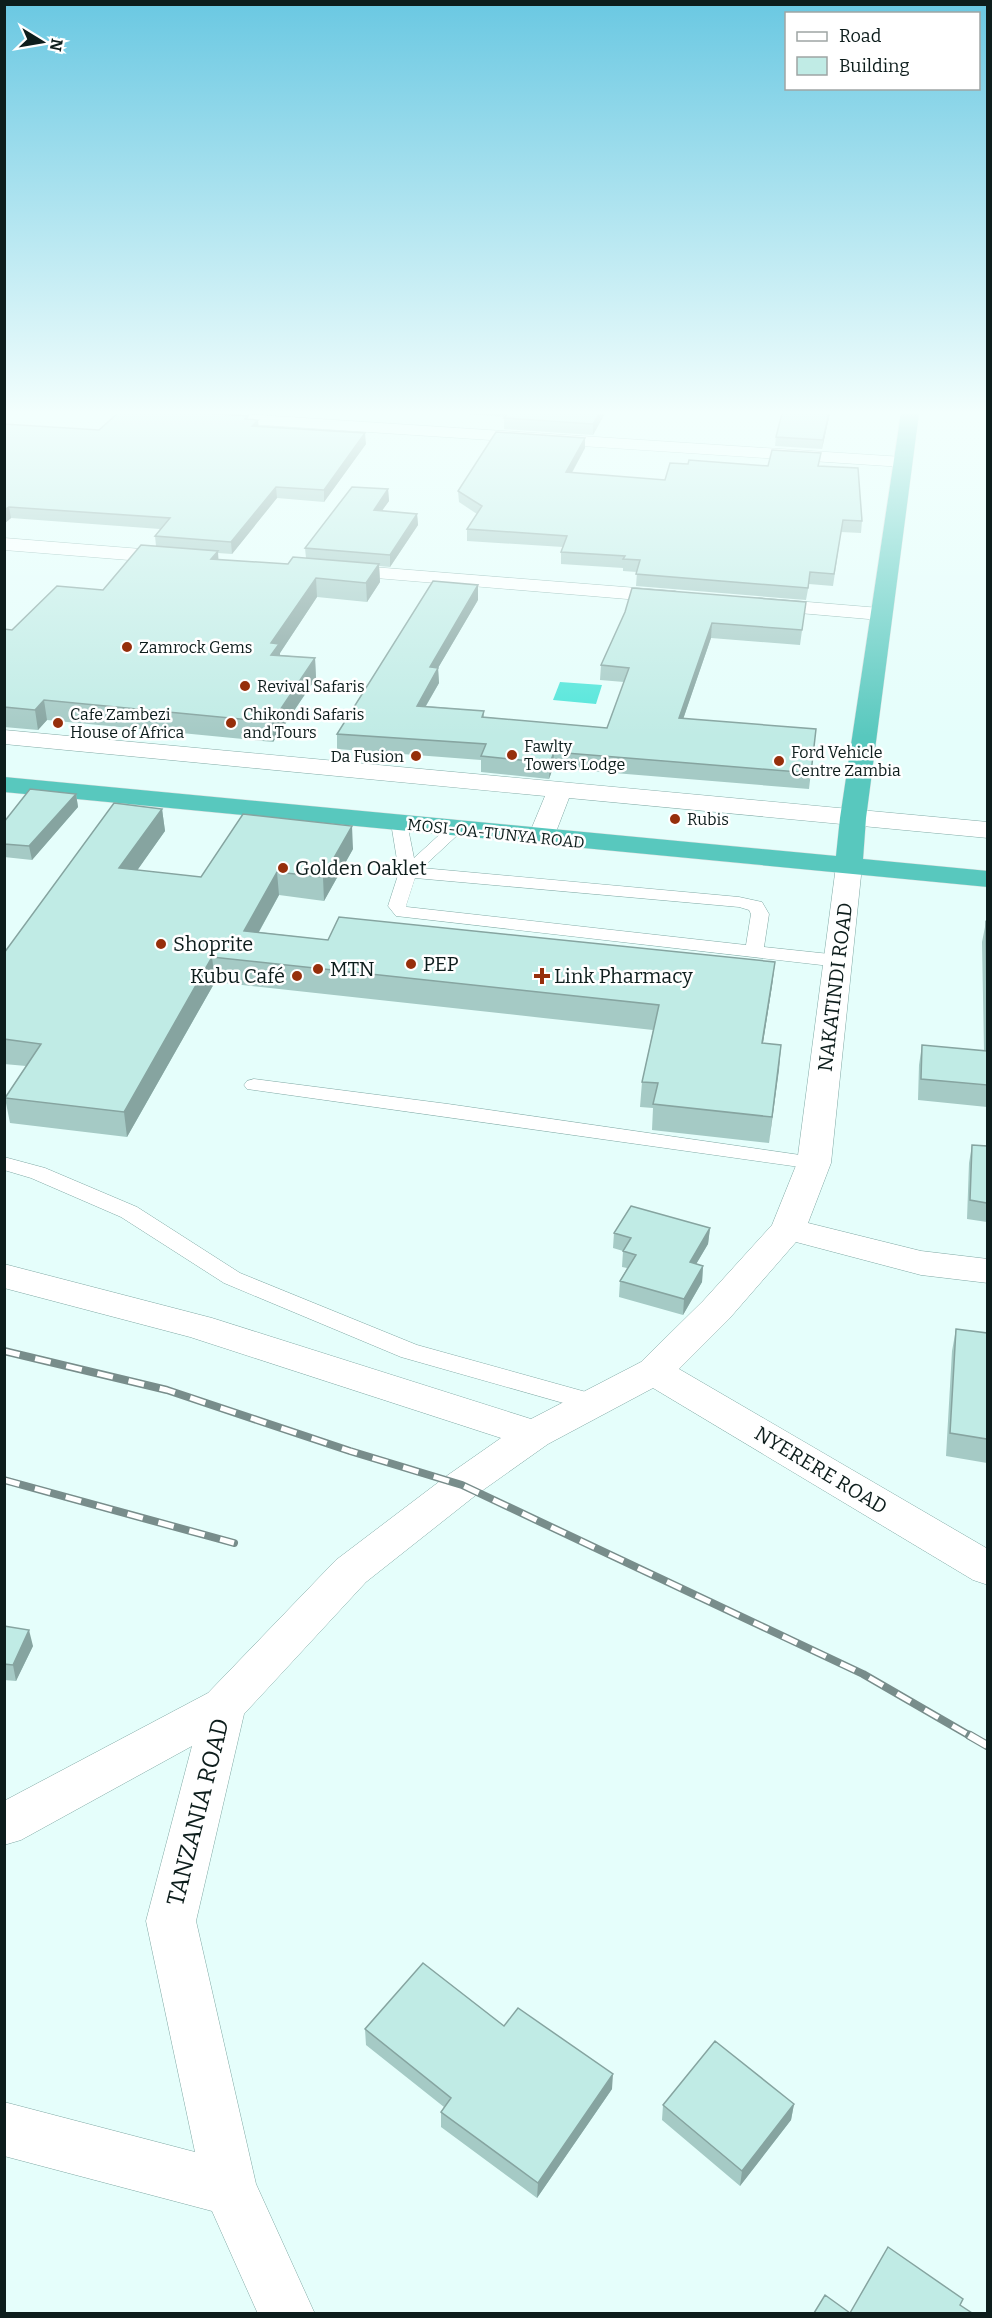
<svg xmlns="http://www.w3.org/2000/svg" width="992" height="2318" viewBox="0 0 992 2318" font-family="Bitter,serif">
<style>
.water{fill:#4de5d9}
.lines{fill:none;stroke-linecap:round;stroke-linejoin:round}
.lane-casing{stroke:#80a9a5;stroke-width:1}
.street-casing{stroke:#80a9a5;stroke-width:1}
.highway-casing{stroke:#dddfdf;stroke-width:1}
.lane{fill:#fff;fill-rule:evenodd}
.street{fill:#fff;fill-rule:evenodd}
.highway{fill:#58c8be;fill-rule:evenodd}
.rail-far1-casing{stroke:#788d8b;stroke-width:8}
.rail-casing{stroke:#788d8b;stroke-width:9}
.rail-far1{stroke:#fff;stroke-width:5;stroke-dasharray:16;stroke-linecap:butt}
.rail{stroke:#fff;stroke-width:7;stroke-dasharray:21;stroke-linecap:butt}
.wall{fill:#a5cac5}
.shaded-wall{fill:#86a4a0}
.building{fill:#c0ebe5;stroke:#86a4a0;stroke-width:1.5}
.poi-dot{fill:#962f0b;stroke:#fff;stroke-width:2}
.labels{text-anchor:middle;stroke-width:5;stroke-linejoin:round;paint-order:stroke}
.far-poi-label{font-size:16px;fill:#0d1d1c;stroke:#fff;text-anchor:start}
.far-street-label{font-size:16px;fill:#0d1d1c;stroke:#fff}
.poi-label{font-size:20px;fill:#0d1d1c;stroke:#fff;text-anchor:start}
.street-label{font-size:20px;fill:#0d1d1c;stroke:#fff}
.near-street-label{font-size:24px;fill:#0d1d1c;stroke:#fff}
</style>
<rect width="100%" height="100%" fill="#e5fefb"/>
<!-- water -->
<path class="water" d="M560,682L602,685L596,704L553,700Z"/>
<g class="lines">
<defs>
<path id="lane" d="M399,818L407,823L414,858L450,825H462L464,829L422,868L739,897L762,902L769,914L764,947L839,955L845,957L848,961L845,965L839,967L396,916L388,906L399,872L391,823ZM415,878L739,907L749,910L751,914L746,945L407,907L406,906Z
M254,1079L448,1104L814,1157L821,1158L825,1163L821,1168L814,1169L247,1089L244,1085L247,1081Z
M4,1157L45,1168L137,1207L240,1273L417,1345L604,1397L607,1403L604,1409L595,1412L401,1357L224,1283L121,1217L31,1178L4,1170Z"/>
<path id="street" d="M145,413H228L903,457L909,458L912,462L909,466L903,467L154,418L148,417Z
M4,538L179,552L186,554L189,558L186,562L179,564L4,550Z
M335,564L675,591L682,593L686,597L682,601L675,603L328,574L325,570L328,566Z
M760,598L880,608L888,609L891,614L888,619L880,620L752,609L749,604L752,599Z
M4,730L988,822V838L569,798L554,837L550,843L541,845L532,843L528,837L545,796L4,744Z
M849,858L858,860L862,866L831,1163L808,1223L921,1251L988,1259V1283L921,1275L796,1242L729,1319L679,1369L988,1549V1585L973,1580L653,1388L548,1444L476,1495L366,1582L244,1714L196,1921L256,2184L315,2314H258L212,2211L4,2156V2102L195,2152L146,1921L192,1746L21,1840L4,1845V1801L208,1693L336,1560L448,1475L501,1438L190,1337L4,1288V1264L212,1318L531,1419L641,1362L703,1301L772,1225L797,1163L836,866L840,860Z"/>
<path id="highway" d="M901,413H919L866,818L863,859L988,871V887L4,792V777L836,856L840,818Z"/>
</defs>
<!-- lane casing -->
<use href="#lane" class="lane-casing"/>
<!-- street casing -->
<use href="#street" class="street-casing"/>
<!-- highway casing -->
<use href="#highway" class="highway-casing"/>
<!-- lane -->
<use href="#lane" class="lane"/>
<!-- street -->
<use href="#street" class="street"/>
<!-- highway -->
<use href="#highway" class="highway"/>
<defs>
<path id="rail-far1" d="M4,1351L167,1390L350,1451L462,1485L863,1674L972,1737
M4,1480L234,1543"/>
<path id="rail" d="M969,1735L988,1746"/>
</defs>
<!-- rail-far1 casing -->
<use href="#rail-far1" class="rail-far1-casing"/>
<!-- rail casing -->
<use href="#rail" class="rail-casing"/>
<!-- rail-far1 -->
<use href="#rail-far1" class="rail-far1"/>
<!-- rail -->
<use href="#rail" class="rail"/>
</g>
<!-- wall -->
<path class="wall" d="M465,413H604V415L593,435L504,429V418L506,417L465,414Z
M830,413L822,449L775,446L776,437Z
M248,416V419L259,427L366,444L324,502L277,498L232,554L218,553V560L288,564L306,558L305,548L388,489L389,501L381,511L417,514L418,525L390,567L379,566L380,582L367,602L317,597L280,653V655L315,658L316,678L273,742L47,720L38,730L4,727V629L12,630L103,590L156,546L155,536L160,529L11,518L4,524V424L99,430Z
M585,438V448L572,473L665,480L688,464L819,466L862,521L861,533L841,532L833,586L809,584L806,600L636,586L637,572L623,571V568L561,564V552L563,547L467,541V529L477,514L459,502L458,491Z
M478,600L438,668L439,683L426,706L484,711V717L607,728L624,682L600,680L601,665L625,612L804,616L800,645L711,638L683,719L816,729L809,789L553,768L549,779L481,772V760L337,749V734Z
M76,794L78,807L32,860L4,857V822Z
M162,809L165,831L137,870L201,877L353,849L324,901L279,895L259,932L328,940L775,962L772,986L763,1043L781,1045L769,1143L652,1130L653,1108L640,1107L642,1082L653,1030L215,982L127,1137L10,1123L5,1098L26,1066L4,1064V953Z
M986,922L987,923V1107L918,1100L919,1065L922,1045L984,1051L982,942Z
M972,1145L987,1146V1222L967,1219L969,1163Z
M710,1228L708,1244L696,1264L703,1266L702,1282L683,1315L619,1297L620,1281L627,1268L622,1267L623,1251L613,1248L614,1233Z
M956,1329L987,1333V1463L946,1456L952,1351Z
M4,1626L33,1646L16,1681L4,1680Z
M504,2026L612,2089L537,2198L441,2127V2112L444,2107L366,2045L365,2029Z
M794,2104L791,2120L740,2186L662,2120L663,2105Z"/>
<!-- shaded-wall -->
<path class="shaded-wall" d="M600,413H604V415L593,435V424Z
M829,413H830L822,449L823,440Z
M258,420L259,431L252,426Z
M365,433L366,444L324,502V490Z
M585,438V448L566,483V472Z
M276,487L277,498L232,554L231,542Z
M388,489L389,501L374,522V510Z
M9,507L11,518L4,524V510Z
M417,514L418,525L390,567V555Z
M218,551L219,569L211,559Z
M379,564L380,582L367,602L366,583Z
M316,578L317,597L280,653V663L273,674L271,643Z
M478,585V600L438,668L439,683L417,721V706L430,667Z
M712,623L711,638L678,734L679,718Z
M315,658L316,678L273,742L272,722Z
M44,700L47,720L38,730L35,710Z
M554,752L553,768L549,779L550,763Z
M76,794L78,807L32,860L29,846Z
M162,809L165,831L122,892L119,868Z
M352,826L353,849L324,901L323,877Z
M277,872L279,895L246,955L244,931Z
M212,957L215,982L127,1137L124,1112Z
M775,962L772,986L759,1068L762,1043Z
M781,1045L779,1070L769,1143L772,1117Z
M710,1228L708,1244L688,1278L690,1262Z
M703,1266L702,1282L683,1315L684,1299Z
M29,1630L33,1646L16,1681L13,1665Z
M613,2074L612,2089L537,2198L538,2183Z
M794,2104L791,2120L740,2186L742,2171Z"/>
<!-- building -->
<path class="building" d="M118,413H205L248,416L245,419L258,420L252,426L365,433L324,490L276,487L231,542L155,536L170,518L9,507L4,510V424L99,430Z
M508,413H600L593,424L504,418Z
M782,413H829L823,440L776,437Z
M496,432L585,438L566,472L665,480L670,463L688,464L689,460L768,466L772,450L821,453L818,466L858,468L862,521L843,520L834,574L810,572L808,588L636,574L640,560L623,559L625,556L561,552L567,536L467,529L482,506L458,491Z
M352,487L388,489L374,510L417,514L390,555L305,548Z
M141,545L218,551L211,559L288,564L293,557L379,564L366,583L316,578L271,643L279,644L271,655L315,658L272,722L44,700L35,710L4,707V629L12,630L57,586L103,590Z
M433,581L478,585L430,667L438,668L417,706L484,711L482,717L607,728L629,668L601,665L625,612L632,588L806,602L802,630L712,623L679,718L816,729L811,773L554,752L550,763L481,756L486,744L337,734Z
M30,789L76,794L29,846L4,844V822Z
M114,803L162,809L119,868L201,877L243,814L352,826L323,877L277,872L244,931L328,940L339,917L775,962L762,1043L781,1045L772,1117L653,1104L658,1083L642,1082L659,1005L212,957L124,1112L5,1098L41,1044L4,1039V953Z
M986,922L987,923V1005Z
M922,1045L987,1051V1085L921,1079Z
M972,1145L987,1146V1203L970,1200Z
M631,1206L710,1228L690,1262L703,1266L684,1299L620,1281L636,1255L623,1251L631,1238L614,1233Z
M956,1329L987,1333V1439L950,1433Z
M4,1626L29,1630L13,1665L4,1664Z
M423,1963L504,2026L518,2008L613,2074L538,2183L441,2112L451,2098L365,2029Z
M715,2041L794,2104L742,2171L663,2105Z
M888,2247L963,2299L960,2305L972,2313H814L825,2295L850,2313Z"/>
<!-- sky -->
<linearGradient id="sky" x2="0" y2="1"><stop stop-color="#6ac8e2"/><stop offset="0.56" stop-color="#f3fffd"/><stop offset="1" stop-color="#f3fffd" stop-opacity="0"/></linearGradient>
<rect width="992" height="737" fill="url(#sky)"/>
<!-- markers -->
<g class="poi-dot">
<circle cx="127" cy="647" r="6"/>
<circle cx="245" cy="686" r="6"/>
<circle cx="58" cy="723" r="6"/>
<circle cx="231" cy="723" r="6"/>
<circle cx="512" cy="755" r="6"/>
<circle cx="416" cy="756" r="6"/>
<circle cx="779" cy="761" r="6"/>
<circle cx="675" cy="819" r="6"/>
<circle cx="283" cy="868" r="6"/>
<circle cx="161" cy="944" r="6"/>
<circle cx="411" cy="964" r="6"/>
<circle cx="318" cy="969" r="6"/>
<circle cx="297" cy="976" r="6"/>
<path d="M539 967h6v6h6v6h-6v6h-6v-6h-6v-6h6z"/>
</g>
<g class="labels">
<!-- far-poi labels -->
<g class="far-poi-label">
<text x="139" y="653">Zamrock Gems</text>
<text x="257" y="692">Revival Safaris</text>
<text x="70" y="720">Cafe Zambezi<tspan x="70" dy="18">House of Africa</tspan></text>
<text x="243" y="720">Chikondi Safaris<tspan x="243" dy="18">and Tours</tspan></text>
<text x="524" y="752">Fawlty<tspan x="524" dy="18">Towers Lodge</tspan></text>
<text x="791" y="758">Ford Vehicle<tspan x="791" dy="18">Centre Zambia</tspan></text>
<text x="404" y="762" text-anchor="end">Da Fusion</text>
<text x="687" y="825">Rubis</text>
</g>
<!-- far-street labels -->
<g class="far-street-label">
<text transform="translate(496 833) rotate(6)" y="6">MOSI-OA-TUNYA ROAD</text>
</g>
<!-- poi labels -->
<g class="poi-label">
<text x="295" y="875">Golden Oaklet</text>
<text x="173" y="951">Shoprite</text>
<text x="423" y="971">PEP</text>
<text x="330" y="976">MTN</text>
<text x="285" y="983" text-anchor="end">Kubu Café</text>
<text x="554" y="983">Link Pharmacy</text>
</g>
<!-- street labels -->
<g class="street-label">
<text transform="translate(835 987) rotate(-83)" y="7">NAKATINDI ROAD</text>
<text transform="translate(821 1470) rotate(31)" y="7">NYERERE ROAD</text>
</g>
<!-- near-street labels -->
<g class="near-street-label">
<text transform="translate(198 1812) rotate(-76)" y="8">TANZANIA ROAD</text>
</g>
</g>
<!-- border -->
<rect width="992" height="2318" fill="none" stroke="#0d1d1c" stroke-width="12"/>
<!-- legend -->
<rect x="785" y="12" width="195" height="78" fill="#ffffff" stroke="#9ea5a4" stroke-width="1.5"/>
<rect x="797" y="32" width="30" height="9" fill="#ffffff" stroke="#9ea5a4" stroke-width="1.5"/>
<text x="839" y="42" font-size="18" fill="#0d1d1c">Road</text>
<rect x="797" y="57" width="30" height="18" fill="#c0ebe5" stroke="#9ea5a4" stroke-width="1.5"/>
<text x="839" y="72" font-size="18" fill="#0d1d1c">Building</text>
<!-- north arrow -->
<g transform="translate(42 42) rotate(101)" stroke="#ffffff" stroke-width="4.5" paint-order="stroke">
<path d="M0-4.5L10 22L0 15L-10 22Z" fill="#0d1d1c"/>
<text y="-9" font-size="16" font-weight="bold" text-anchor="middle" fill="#0d1d1c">N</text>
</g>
</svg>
